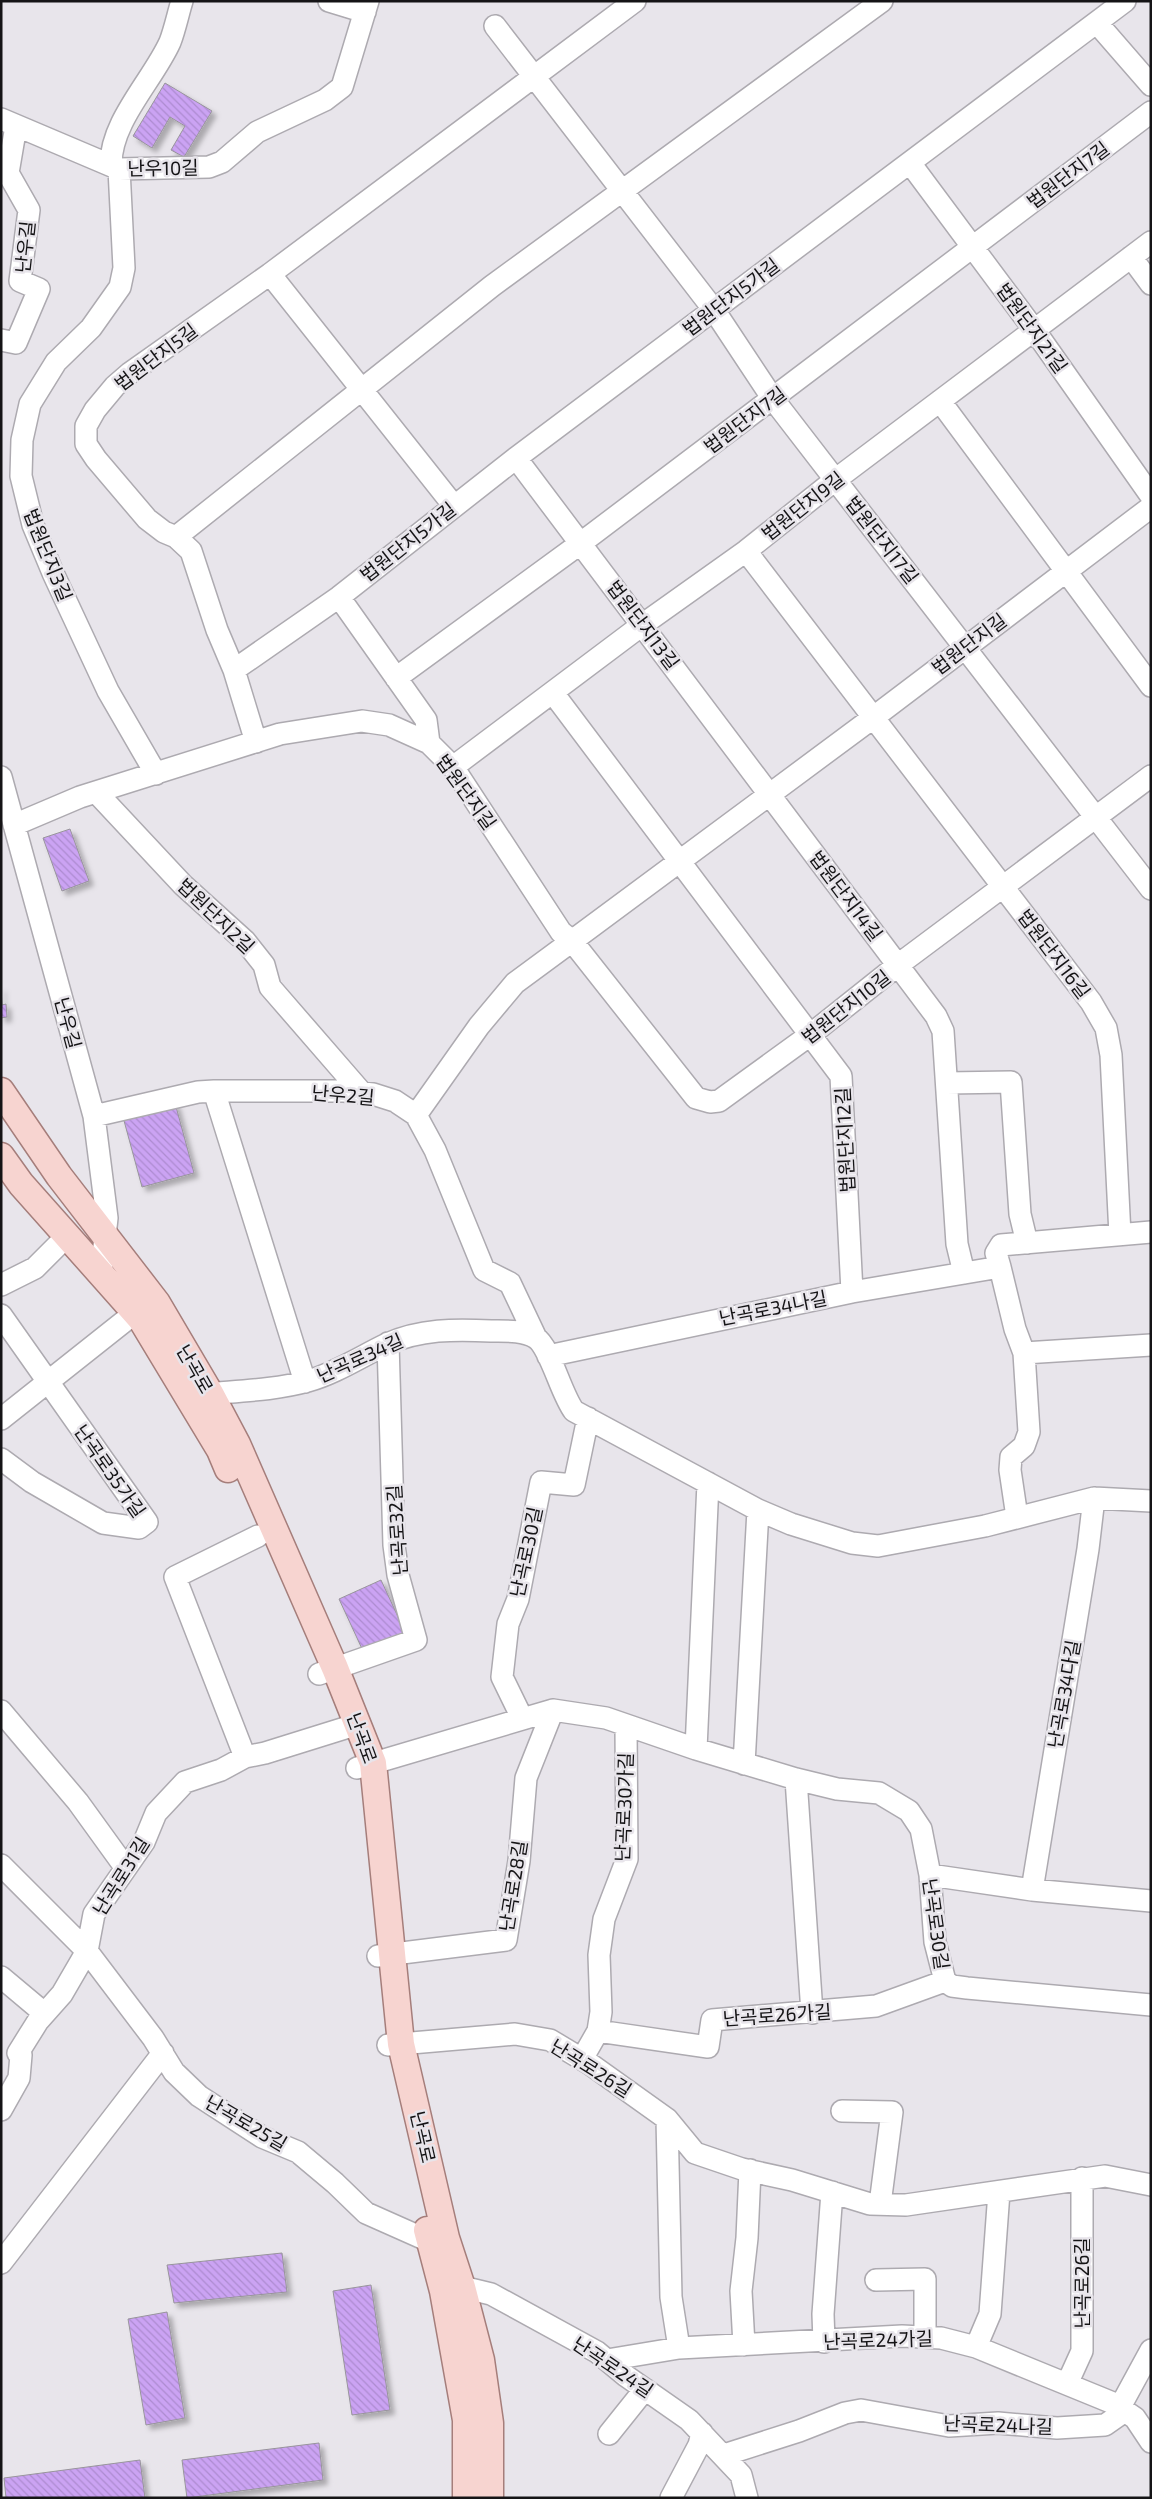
<svg xmlns="http://www.w3.org/2000/svg" width="1152" height="2499" viewBox="0 0 1152 2499" font-family="'Exo 2','Noto Sans KR',sans-serif">
<style>
.building{fill:url(#building-back-hatch);stroke:#98959b;filter:url(#shadow)}
.lines{fill:none;stroke-linecap:round;stroke-linejoin:round}
.minor-casing{stroke:#adaab0;stroke-width:24}
.major-casing{stroke:#a57e7b;stroke-width:29}
.minor{stroke:#fff;stroke-width:21}
.major{stroke:#f7d4d0;stroke-width:26}
.labels{text-anchor:middle;stroke-width:5;stroke-linejoin:round;paint-order:stroke}
.street-label{font-size:19px;fill:#151416;stroke:#e8e5eb}
</style>
<defs>
<pattern id="building-back-hatch" width="6" height="6" patternUnits="userSpaceOnUse" patternTransform="scale(1.25)"><rect width="6" height="6" fill="#cba3f3"/><path d="M-1 5l2 2M0 0l6 6M5-1l2 2" fill="none" stroke="#ad8bd0"/></pattern>
<filter id="shadow"><feDropShadow dx="4.5" dy="4.5" stdDeviation="2.5" flood-color="#0004"/></filter>
</defs>
<rect width="100%" height="100%" fill="#e8e5eb"/>
<!-- building -->
<path class="building" d="M165,83L212,111L184,157L171,150L185,126L170,117L152,148L133,136Z
M70,829L89,881L62,891L43,838Z
M1,987L2,1005L6,1004L7,1017L1,1018Z
M175,1103L194,1173L142,1187L123,1117Z
M381,1580L405,1632L363,1651L339,1599Z
M282,2253L287,2292L174,2303L167,2265Z
M371,2285L390,2410L352,2415L333,2291Z
M167,2312L185,2418L146,2425L128,2319Z
M319,2443L323,2480L187,2498L182,2460Z
M140,2460L145,2498H6L4,2478Z"/>
<g class="lines">
<defs>
<path id="minor" d="M329,1L365,12
M1097,23L1151,85
M495,26L714,310L773,399L1151,889
M1,119L119,169L209,167L222,162L257,132L325,100L342,87L368,1
M910,163L1035,331L1151,496
M111,165C110,122 153,80 170,42C175,29 178,14 182,1
M119,169L124,268L120,287L91,328L56,362L30,404L22,440L21,476L33,525L53,573L108,691L156,774
M1131,257L1151,284
M270,274L454,506
M1,340L16,343L39,289L20,281L29,210L8,173L16,126
M940,401L1151,686
M516,458L936,1016L943,1031L957,1244L964,1273
M176,537L492,286L882,1
M746,551L1091,1002L1106,1028L1111,1055L1120,1235
M339,597L426,720L429,743
M234,670L339,597L516,458L1125,1
M396,678L581,543L1151,112
M553,693L841,1076L852,1292
M256,742L234,670L217,630L191,551L176,537L164,532L147,519L96,459L86,444V426L95,410L115,386L130,373L270,274L635,1
M453,767L642,625L746,551L835,480L1151,242
M1,777L94,1116L107,1218L101,1274
M96,792L183,885L245,941L264,965L270,987L362,1093
M14,825L80,797L280,734L362,721L389,725L429,743L453,767L561,932L572,941L874,717L1151,507
M947,1083L1011,1082L1020,1214L1027,1243
M214,1091L305,1382
M416,1115L435,1150L484,1270L510,1283L536,1338
M94,1116L198,1092L214,1091H344L373,1094L395,1101L416,1115L479,1026L515,983L572,941L696,1098L710,1102L719,1101L810,1035L898,965L1151,776
M1000,1267L1015,1329L1024,1353L1029,1432L1024,1446L1011,1457L1010,1470L1017,1517
M1,1285L35,1268L67,1236
M1,1315L147,1522L139,1528L103,1523L32,1482L1,1459
M1024,1353L1151,1345
M548,1356L852,1292L1000,1267L996,1253L1001,1245L1151,1232
M195,1395C232,1391 272,1391 308,1381C336,1373 360,1357 387,1344C420,1329 455,1329 491,1331C505,1331 524,1330 536,1338C550,1347 561,1394 574,1411L758,1510L791,1524L852,1543L878,1546L985,1526L1094,1498L1151,1501
M1,1419L136,1312
M319,1674L416,1640L398,1575L394,1545L388,1343
M1,1711L78,1802L125,1867
M522,1718L502,1677L508,1624L518,1599L541,1482L574,1485L588,1418
M696,1749L708,1483
M245,1757L175,1577L258,1536
M744,1764L758,1510
M357,1768L553,1710L606,1718L696,1749L796,1779L837,1789L879,1793L909,1811L921,1829L930,1875L935,1942L945,1981L952,1986L967,1988L1151,2005
M796,1779L812,2013
M1,1865L87,1951L153,2038L174,2072L199,2096L262,2137L298,2152L335,2183L366,2213L429,2241L441,2239
M930,1875L1032,1890L1151,1901
M1032,1890L1088,1549L1094,1498
M378,1956L506,1940L519,1861L526,1778L553,1710
M1,1977L44,2013
M598,2031L708,2047L712,2020L876,2006L945,1981
M388,2045L515,2034L550,2040L590,2064L667,2119L695,2153L742,2169L792,2180L870,2204L906,2205L1105,2176L1151,2185
M582,2059L598,2031L601,2012L599,1955L604,1919L627,1859L626,1727
M1,2110L19,2078L21,2055L18,2053L38,2021L62,1994L87,1951L94,1914L144,1842L156,1813L185,1782L221,1770L245,1757L265,1753L358,1724
M842,2111L892,2112L880,2204
M667,2119L671,2297L679,2348
M1,2263L163,2053
M876,2280L925,2279V2337
M448,2290L462,2287L491,2294L597,2352L626,2376L689,2420L741,2475L747,2498
M824,2342L823,2314L832,2192
M744,2345L741,2291L747,2238L750,2170
M976,2347L990,2314L999,2192
M607,2360L679,2348L902,2336L941,2338L976,2347L1113,2403L1135,2418L1151,2442
M1067,2384L1082,2351V2178
M1120,2407L1151,2350
M609,2434L645,2389
M724,2455L799,2431L845,2413L861,2410L949,2426L998,2423L1057,2428L1105,2425L1125,2411
M671,2498L699,2445L702,2433"/>
<path id="major" d="M1,1091L59,1176L157,1303L210,1393L237,1444L335,1668L373,1763L401,2044L446,2238L462,2287L481,2360L490,2423V2498
M1,1156L21,1184L141,1319L220,1450L228,1469
M427,2230L443,2291L466,2420V2498"/>
</defs>
<!-- minor casing -->
<use href="#minor" class="minor-casing"/>
<!-- major casing -->
<use href="#major" class="major-casing"/>
<!-- minor -->
<use href="#minor" class="minor"/>
<!-- major -->
<use href="#major" class="major"/>
</g>
<g class="labels">
<!-- street labels -->
<g class="street-label">
<text transform="translate(163 168) rotate(-1)" y="7">난우10길</text>
<text transform="translate(1068 175) rotate(-37)" y="7">법원단지7길</text>
<text transform="translate(25 247) rotate(-84)" y="7">난우길</text>
<text transform="translate(731 297) rotate(-37)" y="7">법원단지5가길</text>
<text transform="translate(1032 328) rotate(54)" y="7">법원단지21길</text>
<text transform="translate(156 357) rotate(-37)" y="7">법원단지5길</text>
<text transform="translate(745 420) rotate(-37)" y="7">법원단지7길</text>
<text transform="translate(803 506) rotate(-38)" y="7">법원단지9길</text>
<text transform="translate(882 540) rotate(52)" y="7">법원단지17길</text>
<text transform="translate(408 542) rotate(-38)" y="7">법원단지5가길</text>
<text transform="translate(48 555) rotate(68)" y="7">법원단지3길</text>
<text transform="translate(643 625) rotate(53)" y="7">법원단지13길</text>
<text transform="translate(969 644) rotate(-37)" y="7">법원단지길</text>
<text transform="translate(466 792) rotate(54)" y="7">법원단지길</text>
<text transform="translate(846 896) rotate(53)" y="7">법원단지14길</text>
<text transform="translate(216 916) rotate(44)" y="7">법원단지2길</text>
<text transform="translate(1054 954) rotate(53)" y="7">법원단지16길</text>
<text transform="translate(846 1007) rotate(-38)" y="7">법원단지10길</text>
<text transform="translate(68 1023) rotate(75)" y="7">난우길</text>
<text transform="translate(343 1095) rotate(5)" y="7">난우2길</text>
<text transform="translate(845 1140) rotate(-93)" y="7">법원단지12길</text>
<text transform="translate(773 1308) rotate(-11)" y="7">난곡로34나길</text>
<text transform="translate(360 1358) rotate(-24)" y="7">난곡로34길</text>
<text transform="translate(195 1369) rotate(60)" y="7">난곡로</text>
<text transform="translate(110 1471) rotate(55)" y="7">난곡로35가길</text>
<text transform="translate(397 1530) rotate(-94)" y="7">난곡로32길</text>
<text transform="translate(526 1552) rotate(-78)" y="7">난곡로30길</text>
<text transform="translate(1064 1694) rotate(-80)" y="7">난곡로34다길</text>
<text transform="translate(362 1738) rotate(70)" y="7">난곡로</text>
<text transform="translate(624 1807) rotate(-88)" y="7">난곡로30가길</text>
<text transform="translate(121 1876) rotate(-58)" y="7">난곡로31길</text>
<text transform="translate(513 1886) rotate(-81)" y="7">난곡로28길</text>
<text transform="translate(936 1924) rotate(82)" y="7">난곡로30길</text>
<text transform="translate(777 2015) rotate(-4)" y="7">난곡로26가길</text>
<text transform="translate(591 2068) rotate(32)" y="7">난곡로26길</text>
<text transform="translate(246 2123) rotate(30)" y="7">난곡로25길</text>
<text transform="translate(423 2137) rotate(77)" y="7">난곡로</text>
<text transform="translate(1082 2283) rotate(-90)" y="7">난곡로26길</text>
<text transform="translate(878 2340) rotate(-2)" y="7">난곡로24가길</text>
<text transform="translate(613 2367) rotate(34)" y="7">난곡로24길</text>
<text transform="translate(998 2425) rotate(2)" y="7">난곡로24나길</text>
</g>
</g>
<!-- border -->
<rect width="1152" height="2499" fill="none" stroke="#151416" stroke-width="5"/>
</svg>
